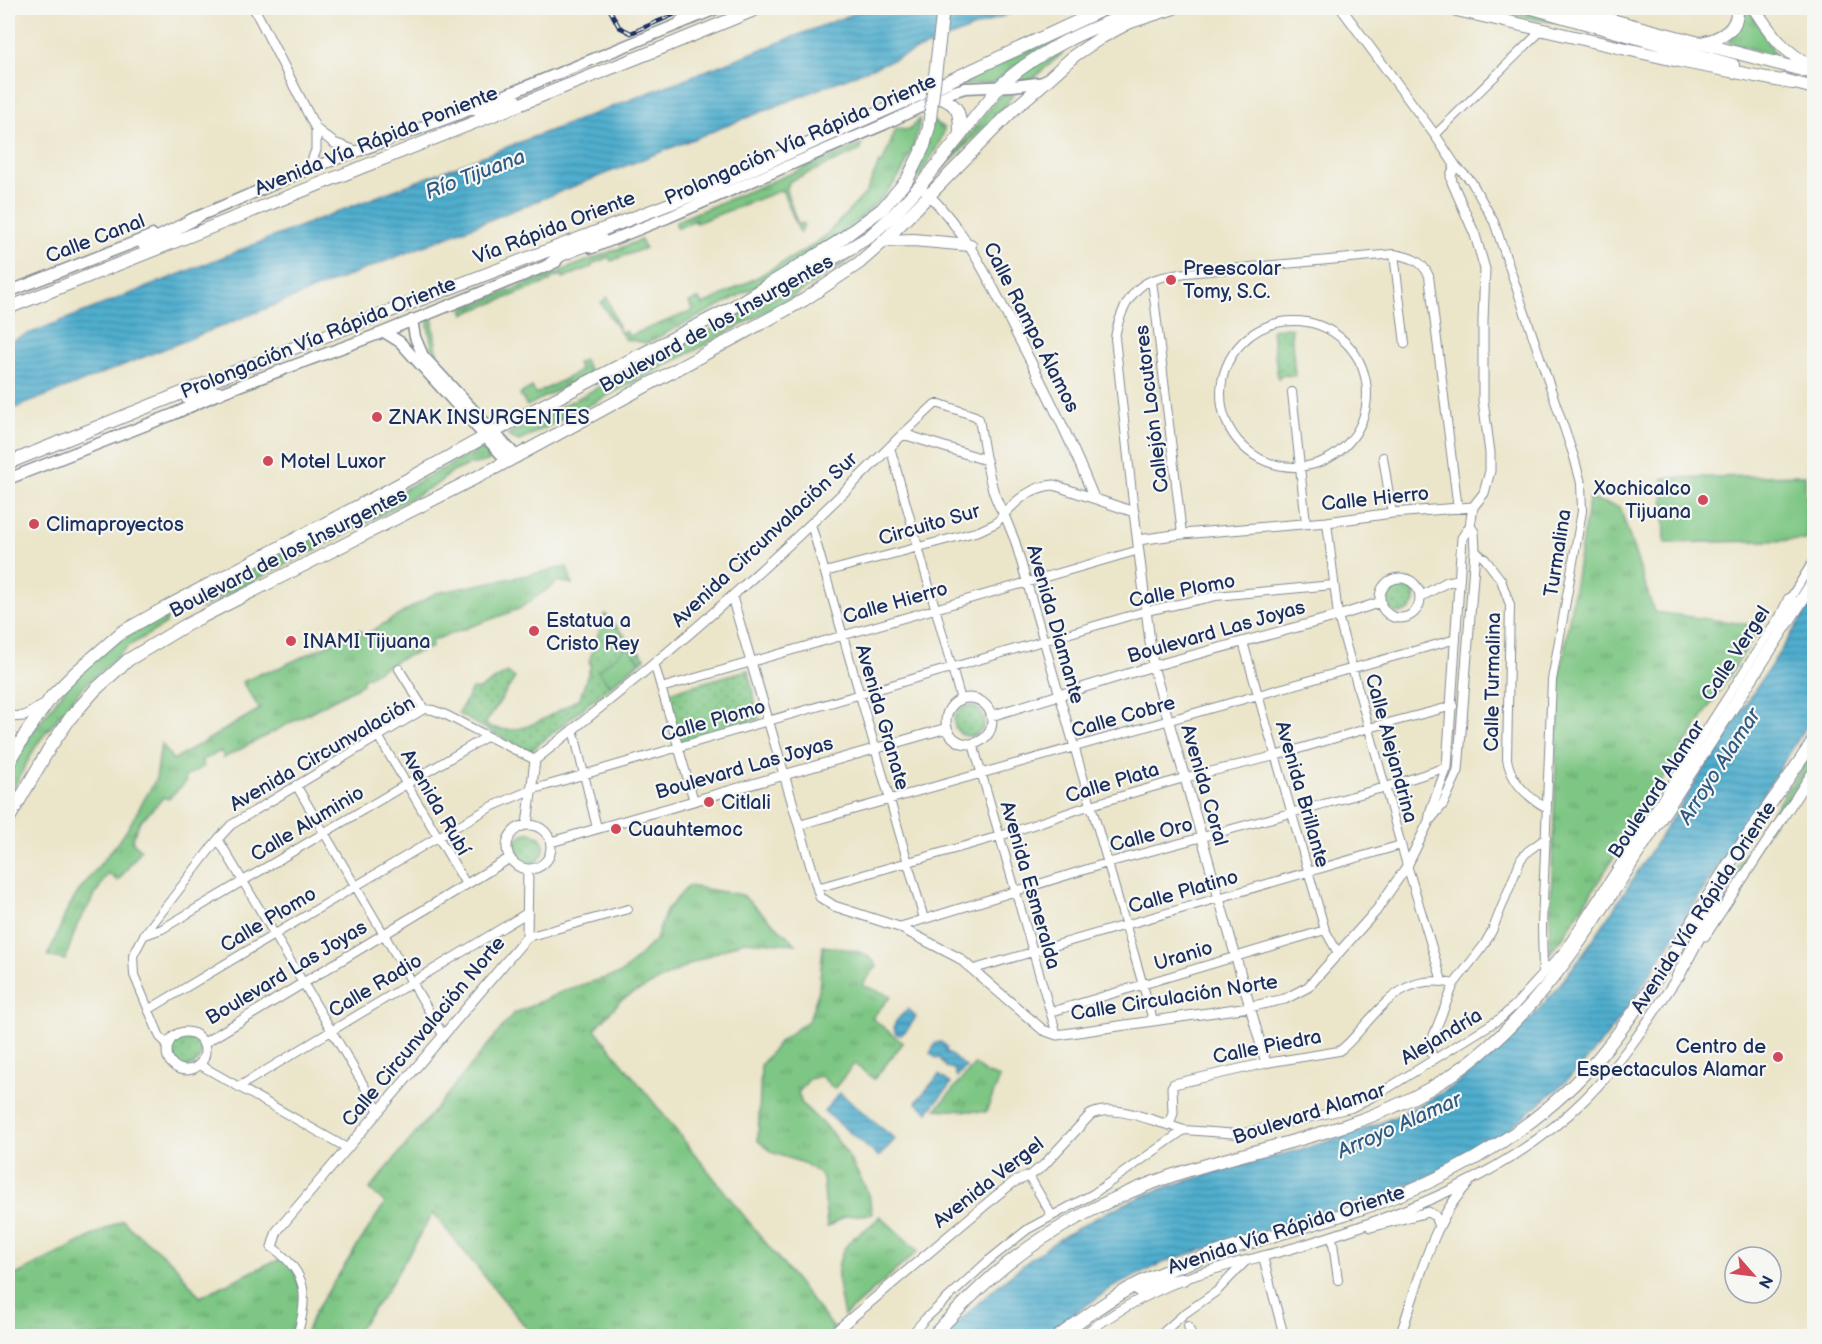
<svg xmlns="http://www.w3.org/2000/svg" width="1822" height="1344" viewBox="0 0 1822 1344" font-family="'Balsamiq Sans',sans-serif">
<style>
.grass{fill:url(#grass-tufts);stroke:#4c7a70;stroke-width:1.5}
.park{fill:url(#park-dots);stroke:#4c7a70;stroke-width:1.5}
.garden{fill:#7dc683;stroke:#4c7a70;stroke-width:1.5}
.water{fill:url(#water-rules);stroke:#366e96;stroke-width:1.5}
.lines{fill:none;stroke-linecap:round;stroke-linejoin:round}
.minor-casing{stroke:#838a94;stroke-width:10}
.tertiary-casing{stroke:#838a94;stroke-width:11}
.secondary-casing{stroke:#838a94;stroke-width:13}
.primary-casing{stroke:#838a94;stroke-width:14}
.trunk-casing{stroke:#838a94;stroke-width:14}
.minor{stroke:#fff;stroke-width:8}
.tertiary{stroke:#fff;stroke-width:9}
.secondary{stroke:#fff;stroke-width:10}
.primary{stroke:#fff;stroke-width:12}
.trunk{stroke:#fff;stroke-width:12}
.rail-casing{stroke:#1b2f5e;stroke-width:4.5}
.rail{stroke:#f6f6f2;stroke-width:2;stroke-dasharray:7;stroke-linecap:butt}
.trunk-bridge-casing{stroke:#838a94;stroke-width:14;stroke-linecap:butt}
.trunk-bridge{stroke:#fff;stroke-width:12}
.poi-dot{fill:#d1495b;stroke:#f6f6f2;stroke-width:2}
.labels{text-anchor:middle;stroke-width:4.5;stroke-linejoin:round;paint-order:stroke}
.street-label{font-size:20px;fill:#1b2f5e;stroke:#f6f6f2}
.poi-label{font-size:20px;fill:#1b2f5e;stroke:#f6f6f2;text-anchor:start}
.water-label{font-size:21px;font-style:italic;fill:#2e5b85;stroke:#f6f6f2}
</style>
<defs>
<pattern id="grass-tufts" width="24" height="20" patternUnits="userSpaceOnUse" patternTransform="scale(1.5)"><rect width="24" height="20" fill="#7dc683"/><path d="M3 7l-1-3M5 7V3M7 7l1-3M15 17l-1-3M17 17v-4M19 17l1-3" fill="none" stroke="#66a16e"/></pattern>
<pattern id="park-dots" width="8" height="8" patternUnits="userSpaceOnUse" patternTransform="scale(1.5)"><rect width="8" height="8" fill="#7dc683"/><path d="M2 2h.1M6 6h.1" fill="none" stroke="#66a16e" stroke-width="1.8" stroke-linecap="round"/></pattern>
<pattern id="water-rules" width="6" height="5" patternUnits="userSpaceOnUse" patternTransform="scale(1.5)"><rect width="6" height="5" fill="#50aece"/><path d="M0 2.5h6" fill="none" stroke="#428eaa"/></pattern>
</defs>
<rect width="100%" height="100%" fill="#f6f6f2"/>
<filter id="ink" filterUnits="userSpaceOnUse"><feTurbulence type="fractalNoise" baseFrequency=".0167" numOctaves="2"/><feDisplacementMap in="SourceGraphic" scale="12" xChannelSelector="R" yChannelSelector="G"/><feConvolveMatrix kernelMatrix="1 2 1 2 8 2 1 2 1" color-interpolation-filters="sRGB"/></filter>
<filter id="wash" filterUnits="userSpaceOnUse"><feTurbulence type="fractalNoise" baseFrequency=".008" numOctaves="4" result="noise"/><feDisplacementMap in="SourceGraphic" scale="24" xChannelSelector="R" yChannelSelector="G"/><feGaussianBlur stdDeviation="1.35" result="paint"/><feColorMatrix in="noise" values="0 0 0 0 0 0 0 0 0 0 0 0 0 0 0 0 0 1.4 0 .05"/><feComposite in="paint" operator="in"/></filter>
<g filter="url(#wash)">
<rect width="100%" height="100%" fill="#ebe5c9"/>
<!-- grass -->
<path class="grass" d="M1478,8H1520L1558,22L1538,20Z
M1744,8H1748L1776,56L1728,42L1737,31Z
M1088,23L1076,32L1014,66L994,82L958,86L995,66Z
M1064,52L1032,79L1012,82L1040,62Z
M1014,94L1003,108L939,173L1000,95Z
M920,119C916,142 909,163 895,182C842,251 723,303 647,343L625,339L601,303L607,297L620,332L626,331L629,336L692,311L689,302L699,299L703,305L754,279L809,248L825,236L866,193L879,163L882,164L896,129L909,130Z
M933,121L944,128C944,136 939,142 936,149C913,191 876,233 832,252L889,208Z
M862,144L861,150L790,181L786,190L798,225L803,223L804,225L800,233L782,190L696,223L695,220L677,229L676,223L679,220Z
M641,240L645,248L611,261L609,257L592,264V267L563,278L562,275L550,279L551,281L464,314L462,309Z
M858,254C810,289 762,314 710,342C647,376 583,408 519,441L509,437L508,434L754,307L830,270Z
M432,317L438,358L447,370L443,373L435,364L427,319Z
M584,360L591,373L527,406L520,394L532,387L536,394L580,371L577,363Z
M480,449L489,453L490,461L469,465L450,473L437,484L342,536L200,608L196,607L200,600L275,557Z
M1589,499L1620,507L1654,612L1761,626L1563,937L1549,954L1559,681Z
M567,567L572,584L559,581L519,609L431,641L432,647L399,659L363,679V684L224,758L221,751L201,761L204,766L185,777L186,782L168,799L164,797L139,823L132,841L141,850L118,881L108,873L77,925L65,960L48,956L67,910L79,891L125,833L156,779L161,743L173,760L260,709L242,682L262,673L272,671L360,630L365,635L436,593Z
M162,616L167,618L166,624L130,645L81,689L37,744L8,798V775L25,742L72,680L114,644Z
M1814,749V760L1722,900L1732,874Z
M688,886L742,895L796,944L744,941L694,962L621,1000L595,1029L836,1331L829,1336H533L433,1213L386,1292L353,1336H305L314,1313L385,1203L370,1189L513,1014L568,989L622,973L656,939L666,911Z
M823,946C841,949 867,948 877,966L862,985L891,996L872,1018L903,1043L874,1079L854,1064L834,1089L821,1076L809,1079L798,1093L802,1104L831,1132L847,1154L869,1194L872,1214L846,1216L827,1227L823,1177L806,1164L774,1153L758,1141L761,1065L779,1042L809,1020L819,990Z
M975,1064L985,1073L1000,1078L986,1112L936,1109Z
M880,1216L918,1251L844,1316C839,1290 830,1262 851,1240C861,1231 872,1227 880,1216Z
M123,1220L129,1227L174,1264L200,1297L270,1263L285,1259L293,1269L304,1299L296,1336H8V1279Z"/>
<!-- park -->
<path class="park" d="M1286,327L1291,328L1295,376L1283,375L1278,379L1272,330Z
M1385 598a15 15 0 1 1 30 0a15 15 0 1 1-30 0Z
M605,614L645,658L529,752L458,714L472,689H480L507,672L515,678L485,724C516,742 552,714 580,698L591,665L589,662Z
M748,670L759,719L680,742L666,693Z
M954 721a15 15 0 1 1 30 0a15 15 0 1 1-30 0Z
M514 848a15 15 0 1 1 30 0a15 15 0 1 1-30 0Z
M171 1052a15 15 0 1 1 30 0a15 15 0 1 1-30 0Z"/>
<!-- garden -->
<path class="garden" d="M1805,475L1807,540L1665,543L1663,478Z
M628,646L640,661L610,686L598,671Z"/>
<!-- water -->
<path class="water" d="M868,8H1023L8,411V342L329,215L591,115Z
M1814,599V714L1644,984L1613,1028L1588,1059L1562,1085L1505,1132L1470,1155L1434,1174L1367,1201L1169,1260L1113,1287L1064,1321L1045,1336H945C1011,1268 1074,1220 1164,1188C1255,1157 1351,1145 1435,1097C1539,1037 1598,932 1662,834C1713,755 1764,677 1814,599Z
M908,1009L916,1017L907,1030L901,1035L896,1034C890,1023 900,1017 908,1009Z
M941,1042L947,1047L945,1050L966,1067L957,1077L954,1069L946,1067L939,1057L937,1059L930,1053L936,1043Z
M939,1075L951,1084L928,1112L916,1102Z
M840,1093L895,1139L879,1157L824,1111Z"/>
</g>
<g filter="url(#ink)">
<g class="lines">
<defs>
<path id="minor" d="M1435,135L1543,29
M1455,165L1471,181L1494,222L1574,457L1581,483L1582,511L1552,680L1542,926L1543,972
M1394,254L1405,344
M1152,280L1182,534
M1221 394a73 73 0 1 1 146 0a73 73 0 1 1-146 0Z
M1292,392L1306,523
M903,434L935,404H940L975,416L979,419L986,460
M890,447L961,700
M1383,457L1392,513
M1134,512L1115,338C1118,317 1130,287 1153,280C1163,276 1175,275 1186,273L1394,254C1410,257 1422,260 1429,276L1458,509
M1327,522L1338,616L1401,845L1442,981
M811,524L924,919
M1475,551L1485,559L1501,580L1510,605L1507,759C1511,782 1527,797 1547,808
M825,572L979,531L996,523L1004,514L1015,541L1153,1020
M1788,602L1814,560
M1243,642L1325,930L1338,953
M654,663L694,801
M399,669L424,709
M661,688L1139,550
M573,729L597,828
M378,736L466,884
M973,744L1057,1035
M296,785L443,1035
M799,825L1456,639
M218,839L379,1111
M817,888L1000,836L1091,805L1184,778L1275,756L1369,728L1453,706
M899,927L1107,863L1386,787L1447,767
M145,935L162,929L486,737
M527,937L628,909
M974,969L1401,845
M148,1010L438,837L493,806L531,790L1146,611L1216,596L1333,585
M1051,1012L1325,930
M168,1045L160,1037L134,975L133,956L144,935L218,839L231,825L424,709L433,710L446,715L535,760
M1434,1059L1430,1050V1044L1454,984L1484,945L1492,931L1521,859L1528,851L1546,838
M1266,1063L1339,1051C1348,1045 1355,1036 1362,1028C1389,997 1411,973 1454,984
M200,1065L347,1148
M240,1086L527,913
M1169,1125L1184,1130L1239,1134L1351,1108L1380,1093L1501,1018L1515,1005L1564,951L1777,620
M1029,1176L1051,1214
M1332,1236L1338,1280
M272,1247C308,1273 309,1296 297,1336
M1263,1257L1284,1336
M1188,1326L1192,1336
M910,1336L925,1319L988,1261L1028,1229L1093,1194L1184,1130
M1159,1336L1184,1314L1217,1291L1246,1261"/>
<path id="tertiary" d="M254,8L316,129V150L309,169
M1341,8L1435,135L1455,165L1451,176L1452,182L1475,235L1485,269L1483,321V400L1490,453V471L1484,493L1473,507
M316,129L334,143L356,151
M926,192C968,233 992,285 1018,337C1046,390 1072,443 1094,498
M1138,540L1182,534L1327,522L1392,513L1473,507
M1380 598a20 20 0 1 1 40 0a20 20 0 1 1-40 0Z
M732,597L820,897L834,906L899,927L959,958L1043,1030L1057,1035L1249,1007L1285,999L1308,987L1376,911L1407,866L1429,821L1431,810L1447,767L1462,538L1470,526L1473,507
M1420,597L1447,582L1458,580
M946 721a23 23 0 1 1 46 0a23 23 0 1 1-46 0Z
M991,716L1153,666L1338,616L1381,602
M8,717L24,716L44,705
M1429,821L1443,804L1458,771L1475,551L1474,532L1470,526
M527,825L535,760C601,707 668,654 731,597C790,545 847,490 903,434L986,460C990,479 993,497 1004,514C1018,499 1033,486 1054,485L1134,512L1153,666L1266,1063L1174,1084L1172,1087L1173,1113L1169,1125C1147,1119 1110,1103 1090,1115L1043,1166L1029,1176L1014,1182L997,1195L830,1336
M507 847a22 22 0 1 1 44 0a22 22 0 1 1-44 0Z
M551,842L947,728
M1705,936L1814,770
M167 1051a19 19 0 1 1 38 0a19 19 0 1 1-38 0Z
M204,1043L510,858
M1371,1227L1428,1212L1435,1216L1439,1227
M272,1247L277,1231L527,937L528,869
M1082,1336C1112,1313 1149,1293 1184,1279C1221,1265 1260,1258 1297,1247C1399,1216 1508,1176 1585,1099C1623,1061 1651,1017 1680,973
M1400,1336C1417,1289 1432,1219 1468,1184"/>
<path id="secondary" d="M190,220L309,169L459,114L718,8
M592,248L669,217L885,124L952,92L965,88L1013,86L1045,82
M8,292L153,235
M412,320L415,337L423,356L517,457
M384,332L400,342L507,461
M8,479L174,414L220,393L384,332L556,262"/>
<path id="primary" d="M1754,8C1772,36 1784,52 1814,68
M1701,43C1720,39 1739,30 1737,8
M939,97C960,105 960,114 960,134
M884,241L913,240L970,245
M768,290L830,260L869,237L893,215L920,186L1000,86C1040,48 1092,28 1143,8
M8,765L26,733L52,696L76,672L122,632L172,604L385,492L530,412L739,304
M8,820L50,747L71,717L95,690L128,660L186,625L495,468L804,300L859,263L884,241L1013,110L1045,82L1075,55L1102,37L1132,21"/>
<path id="trunk" d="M1448,8L1679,61L1792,83
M1532,8L1733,65
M1566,8L1814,73
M681,22L698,8
M1124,24L1174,8
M1784,80L1814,88
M470,109H480L514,98
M144,245L196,218
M549,265L561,255L601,239
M8,308L659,49L759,8
M731,308L836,243L882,209L907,180L924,146L929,127
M188,399L207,392L220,393
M8,463L286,351L698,193L910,99L1106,8
M1777,628L1790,599
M1678,976L1705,925L1720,888
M1139,1290L1183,1279
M933,1336C956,1311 980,1286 1006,1265C1053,1227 1115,1195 1171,1176C1257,1147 1350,1134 1429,1089C1533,1031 1593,921 1656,825C1709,744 1762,662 1814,581
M1059,1336C1088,1315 1118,1292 1152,1277C1240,1239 1339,1223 1427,1183C1491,1154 1555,1110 1600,1056C1649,997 1688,928 1729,864C1756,822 1787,782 1814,740"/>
</defs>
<!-- minor casing -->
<use href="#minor" class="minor-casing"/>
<!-- tertiary casing -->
<use href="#tertiary" class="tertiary-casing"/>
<!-- secondary casing -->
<use href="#secondary" class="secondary-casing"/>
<!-- primary casing -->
<use href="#primary" class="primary-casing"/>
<!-- trunk casing -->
<use href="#trunk" class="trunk-casing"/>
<!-- minor -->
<use href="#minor" class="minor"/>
<!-- tertiary -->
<use href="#tertiary" class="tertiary"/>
<!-- secondary -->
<use href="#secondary" class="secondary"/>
<!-- primary -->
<use href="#primary" class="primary"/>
<!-- trunk -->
<use href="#trunk" class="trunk"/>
<defs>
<path id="rail" d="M609,8L619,27L631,33L673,15L683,8
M420,11L429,8"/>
</defs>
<!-- rail casing -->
<use href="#rail" class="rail-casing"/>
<!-- rail -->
<use href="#rail" class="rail"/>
<defs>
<path id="trunk-bridge" d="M929,127L943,8"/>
</defs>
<!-- trunk-bridge casing -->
<use href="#trunk-bridge" class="trunk-bridge-casing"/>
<!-- trunk-bridge -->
<use href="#trunk-bridge" class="trunk-bridge"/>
</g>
</g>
<!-- markers -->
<g class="poi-dot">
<circle cx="1171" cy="280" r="6"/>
<circle cx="377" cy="417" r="6"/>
<circle cx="268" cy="461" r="6"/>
<circle cx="1703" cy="500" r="6"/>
<circle cx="34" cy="524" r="6"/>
<circle cx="534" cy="631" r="6"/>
<circle cx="291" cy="641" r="6"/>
<circle cx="709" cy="802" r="6"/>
<circle cx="616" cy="829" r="6"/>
<circle cx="1778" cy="1057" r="6"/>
</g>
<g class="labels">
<!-- street labels -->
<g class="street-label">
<text transform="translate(800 139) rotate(-24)" y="7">Prolongación Vía Rápida Oriente</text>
<text transform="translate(376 140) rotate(-22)" y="7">Avenida Vía Rápida Poniente</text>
<text transform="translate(554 227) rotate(-21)" y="7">Vía Rápida Oriente</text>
<text transform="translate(95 238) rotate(-21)" y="7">Calle Canal</text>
<text transform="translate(716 323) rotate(-29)" y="7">Boulevard de los Insurgentes</text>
<text transform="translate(1032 327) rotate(63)" y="7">Calle Rampa Álamos</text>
<text transform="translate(318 337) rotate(-22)" y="7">Prolongación Vía Rápida Oriente</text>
<text transform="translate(1151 409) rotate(-97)" y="7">Callejón Locutores</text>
<text transform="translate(1375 498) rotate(-6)" y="7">Calle Hierro</text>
<text transform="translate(929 524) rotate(-16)" y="7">Circuito Sur</text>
<text transform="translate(764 539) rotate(-43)" y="7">Avenida Circunvalación Sur</text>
<text transform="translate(288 552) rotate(-27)" y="7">Boulevard de los Insurgentes</text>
<text transform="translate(1557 553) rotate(-81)" y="7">Turmalina</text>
<text transform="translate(1182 590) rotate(-11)" y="7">Calle Plomo</text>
<text transform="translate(895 602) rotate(-16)" y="7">Calle Hierro</text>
<text transform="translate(1056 624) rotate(74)" y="7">Avenida Diamante</text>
<text transform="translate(1216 631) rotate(-16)" y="7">Boulevard Las Joyas</text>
<text transform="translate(1735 653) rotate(-57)" y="7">Calle Vergel</text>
<text transform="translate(1492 682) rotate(-89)" y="7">Calle Turmalina</text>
<text transform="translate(1123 716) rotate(-16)" y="7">Calle Cobre</text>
<text transform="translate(883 717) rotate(74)" y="7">Avenida Granate</text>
<text transform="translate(713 720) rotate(-16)" y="7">Calle Plomo</text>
<text transform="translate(1392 748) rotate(75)" y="7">Calle Alejandrina</text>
<text transform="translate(322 753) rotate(-30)" y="7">Avenida Circunvalación</text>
<text transform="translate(744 767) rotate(-16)" y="7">Boulevard Las Joyas</text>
<text transform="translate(1112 782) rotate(-17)" y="7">Calle Plata</text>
<text transform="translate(1205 785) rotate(74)" y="7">Avenida Coral</text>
<text transform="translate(1656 789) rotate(-57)" y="7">Boulevard Alamar</text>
<text transform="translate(1303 794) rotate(74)" y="7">Avenida Brillante</text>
<text transform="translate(436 802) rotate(60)" y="7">Avenida Rubí</text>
<text transform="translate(307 823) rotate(-31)" y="7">Calle Aluminio</text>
<text transform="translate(1151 834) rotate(-15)" y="7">Calle Oro</text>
<text transform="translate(1031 885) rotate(74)" y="7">Avenida Esmeralda</text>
<text transform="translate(1183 891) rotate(-16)" y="7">Calle Platino</text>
<text transform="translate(1703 907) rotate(-57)" y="7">Avenida Vía Rápida Oriente</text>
<text transform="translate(268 919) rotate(-31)" y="7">Calle Plomo</text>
<text transform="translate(1183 955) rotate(-17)" y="7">Uranio</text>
<text transform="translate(286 972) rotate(-31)" y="7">Boulevard Las Joyas</text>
<text transform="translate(375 985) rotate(-31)" y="7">Calle Radio</text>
<text transform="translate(1174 997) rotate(-9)" y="7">Calle Circulación Norte</text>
<text transform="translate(423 1031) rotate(-50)" y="7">Calle Circunvalación Norte</text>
<text transform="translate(1441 1036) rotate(-31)" y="7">Alejandría</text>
<text transform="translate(1267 1046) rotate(-11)" y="7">Calle Piedra</text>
<text transform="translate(1309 1113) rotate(-18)" y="7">Boulevard Alamar</text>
<text transform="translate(988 1182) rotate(-38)" y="7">Avenida Vergel</text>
<text transform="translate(1286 1229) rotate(-18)" y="7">Avenida Vía Rápida Oriente</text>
</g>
<!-- poi labels -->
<g class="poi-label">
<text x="1183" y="275">Preescolar<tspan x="1183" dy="23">Tomy, S.C.</tspan></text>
<text x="389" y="424">ZNAK INSURGENTES</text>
<text x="280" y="468">Motel Luxor</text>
<text x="1691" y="495" text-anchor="end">Xochicalco<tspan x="1691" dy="23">Tijuana</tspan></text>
<text x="46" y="531">Climaproyectos</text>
<text x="546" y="627">Estatua a<tspan x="546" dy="23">Cristo Rey</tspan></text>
<text x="303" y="648">INAMI Tijuana</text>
<text x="721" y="809">Citlali</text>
<text x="628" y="836">Cuauhtemoc</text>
<text x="1766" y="1053" text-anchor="end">Centro de<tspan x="1766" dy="23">Espectaculos Alamar</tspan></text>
</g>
<!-- water labels -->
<g class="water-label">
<text transform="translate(475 174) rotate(-21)" y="7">Río Tijuana</text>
<text transform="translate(1719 766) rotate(-57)" y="7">Arroyo Alamar</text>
<text transform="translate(1399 1125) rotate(-24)" y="7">Arroyo Alamar</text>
</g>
</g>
<!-- margin -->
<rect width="1822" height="1344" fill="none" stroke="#f6f6f2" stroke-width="30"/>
<!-- north arrow -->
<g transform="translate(1753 1275) rotate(118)"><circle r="28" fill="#f6f6f2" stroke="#9ea6b7" stroke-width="1.5"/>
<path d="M0-4.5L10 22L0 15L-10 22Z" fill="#d1495b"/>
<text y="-9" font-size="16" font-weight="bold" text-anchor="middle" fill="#1b2f5e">N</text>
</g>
</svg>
